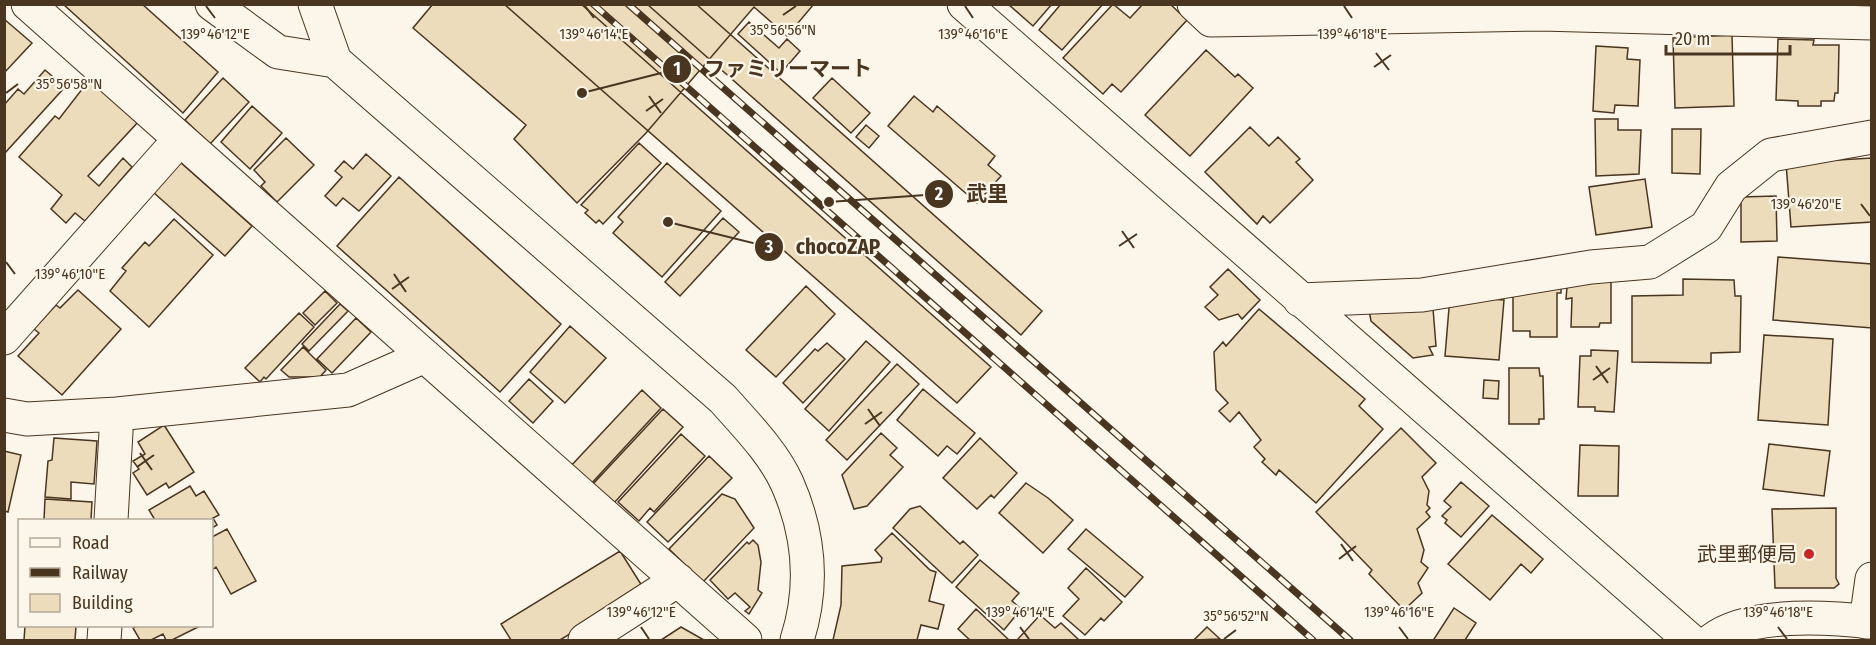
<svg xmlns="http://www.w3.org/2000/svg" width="1876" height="645" viewBox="0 0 1876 645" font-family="'Fira Sans Condensed','Noto Sans JP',sans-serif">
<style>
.building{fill:#ecdcbc;stroke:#4a3520;stroke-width:1.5}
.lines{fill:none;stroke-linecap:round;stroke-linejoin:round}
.minor-casing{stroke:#4a3520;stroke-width:35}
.major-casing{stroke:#4a3520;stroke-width:35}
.minor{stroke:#fbf6e9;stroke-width:33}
.major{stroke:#fbf6e9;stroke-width:33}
.rail-casing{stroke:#4a3520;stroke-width:7}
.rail{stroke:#fbf6e9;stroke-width:4.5;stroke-dasharray:14;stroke-linecap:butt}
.ticks{fill:none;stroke:#4a3520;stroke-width:2}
.poi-dot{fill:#c62828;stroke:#fbf6e9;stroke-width:2}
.labels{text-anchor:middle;stroke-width:4.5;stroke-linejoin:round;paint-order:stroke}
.poi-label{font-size:20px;fill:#4a3520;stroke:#fbf6e9;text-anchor:end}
.ticks-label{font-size:15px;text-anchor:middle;fill:#4a3520;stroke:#fbf6e9;stroke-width:4.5;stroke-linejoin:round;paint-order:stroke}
.leader{fill:none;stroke:#4a3520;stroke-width:2}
.callout-dot{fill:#4a3520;stroke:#fbf6e9;stroke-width:2}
.mark-label{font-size:18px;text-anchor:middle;font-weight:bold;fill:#fff}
.callout-label{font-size:21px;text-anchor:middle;font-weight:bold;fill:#4a3520;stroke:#fbf6e9;stroke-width:4.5;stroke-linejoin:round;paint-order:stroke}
</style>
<rect width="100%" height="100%" fill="#fbf6e9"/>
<!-- building -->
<path class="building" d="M63,4H142L218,72L183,113Z
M433,4H814L787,36L754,7L646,133L577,203L514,139L526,125L413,28Z
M504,4H581L991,367L957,403Z
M647,4H696L1042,311L1021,335Z
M1008,4H1052L1033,26Z
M1061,4H1103L1062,50L1039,30Z
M1113,4L1130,18L1143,4H1170L1187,20L1121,92L1112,84L1103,94L1063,58Z
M4,19L32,43L5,72L4,71Z
M749,22L779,48L787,39L800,51L781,73L738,34Z
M1732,35L1734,106L1675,108L1673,38Z
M1778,39L1814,40L1813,45H1839L1838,93H1835L1834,101H1821V106H1798V101L1776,100Z
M1596,46L1628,48L1627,59L1640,60L1638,106L1615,105L1614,113L1593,111Z
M1206,50L1235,77L1238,74L1253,88L1190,156L1145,115Z
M45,70L65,87L4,154V105L18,89L24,94Z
M223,78L249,102L210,144L185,120Z
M832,78L870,113L851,133L813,98Z
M90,79L139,121L88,176L99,186L123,158L132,167L85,221L75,213L66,223L51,209L62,195L19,157L55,116L59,119Z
M914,96L933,112L937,106L995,156L988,165L1001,176L977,203L888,126Z
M252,106L282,133L250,169L221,142Z
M1595,119H1618V130H1641L1639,174L1596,176Z
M866,125L879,136L869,148L856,137Z
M1250,127L1269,146L1278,137L1300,159L1296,162L1313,180L1270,223L1263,216L1257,224L1205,172Z
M1672,129H1701L1700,174L1672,173Z
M286,138L314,165L277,202L261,186L265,182L254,170Z
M639,143L661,163L603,224L599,220L596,223L585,213L588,210L581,205Z
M366,154L391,176L359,211L343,198L336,206L325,196L342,177L335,171L344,161L353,169Z
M1872,158V222L1791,227L1786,163Z
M180,162L252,226L225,256L153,192Z
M667,163L721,211L662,277L613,233L623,222L618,217Z
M399,177L561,324L500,392L337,246Z
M1645,179L1652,227L1596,235L1589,187Z
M1776,196L1777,241L1741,242V197Z
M723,218L739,232L680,296L665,282Z
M174,219L213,255L149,327L110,291L126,271L122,268L145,242L149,246Z
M1778,257L1872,264V328L1773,320Z
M1228,269L1260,300L1242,319L1238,314L1219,320L1205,307L1218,295L1210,287Z
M1611,272V323H1600L1599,327H1571L1572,298L1566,299L1567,287H1571L1572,275Z
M1683,279L1734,280L1735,296H1741L1740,352L1711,353V363L1632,362V296L1683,295Z
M1561,280V293H1557V337H1530V331H1513V284Z
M806,286L835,314L776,377L746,350Z
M78,290L121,329L62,395L18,356L39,333L34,329L56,305L60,308Z
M325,291L337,303L315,325L303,313Z
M1432,296L1436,346L1429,347L1433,355L1413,358L1371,321L1369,310Z
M1450,296L1504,300L1499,360L1445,356Z
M340,304L348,311L309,351L302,344Z
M1259,309L1365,399L1359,406L1383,429L1316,503L1279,470L1276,475L1262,462L1265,459L1254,447L1261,440L1239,412L1230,422L1219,411L1228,403L1216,390L1214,352L1223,342L1226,346Z
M299,313L314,327L266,379L264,377L260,382L245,368Z
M356,318L371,332L332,373L317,359Z
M570,326L606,358L565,403L530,372Z
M1764,335L1833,339L1828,425L1758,420Z
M866,341L890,362L829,431L805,409Z
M827,343L845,359L803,403L783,383L815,349L818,351Z
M303,347L326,370L320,377H289L281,370Z
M1591,350L1618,351L1614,412L1595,411V407H1578L1580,356H1591Z
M897,364L919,384L847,460L826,440Z
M1509,368H1539L1540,376H1543L1544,419H1539V424H1509Z
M529,379L553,401L533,423L509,401Z
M1484,380L1499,381L1498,399L1483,398Z
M923,389L975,433L957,454L947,446L938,456L897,420Z
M642,390L661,408L589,486L569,468Z
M663,409L683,427L614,503L593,484Z
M164,425L194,472L169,488L166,483L147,495L133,473L139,469L133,461L145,454L138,442Z
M1401,428L1436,463L1422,477L1429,491L1427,505L1430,508L1426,512L1430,517L1417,529L1424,550L1421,562L1428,568L1418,583L1422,593L1404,610L1369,574L1372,570L1316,512Z
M881,433L897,448L890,455L903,467L867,506L854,509L842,475Z
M681,434L705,456L654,512L650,508L639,521L618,502Z
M54,438L97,441L94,484L71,482V499L45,497L48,461L52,460Z
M980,438L1017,473L994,498L991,495L977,509L943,478Z
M1769,444L1830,451L1824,496L1763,489Z
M1580,445L1619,446L1618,496H1578Z
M4,451L21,455L8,512L4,511Z
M709,456L732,478L668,542L647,522Z
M1461,482L1489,506L1461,537L1445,523L1447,520L1442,516L1451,507L1444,501Z
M1026,483L1048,498L1073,520L1043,553L999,513Z
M190,486L196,496L204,491L219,515L213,518L217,525L212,528V520H155L149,510Z
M722,494L735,499L754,528L703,582L669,549Z
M45,499L92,502L91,520H44Z
M920,506L960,544L963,541L978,555L952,583L893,528L910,509Z
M1836,508V578L1839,584L1834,588H1775L1772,509Z
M1492,515L1543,559L1531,573L1521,564L1490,600L1448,564Z
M227,529L256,581L231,594L216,567L212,570V537Z
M1086,529L1143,577L1125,597L1068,549Z
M892,533L930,570L936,572L929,601L944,605L938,629L921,625L917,640H833L841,605L842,566L881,562L882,558L875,550Z
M753,540L758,545L761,562L758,590L762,593L749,614L745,611L750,607L735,593L728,599L710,580L747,542L749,544Z
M620,551L644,589L560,640H511L501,624Z
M980,560L1019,593L1012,601L1021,609L1004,630L956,587Z
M1086,568L1122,602L1104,621L1101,618L1085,635L1063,616L1079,599L1068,588Z
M1454,608L1476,623L1465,640H1437L1434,639Z
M976,609L1009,640H970L958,629Z
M1040,615L1055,628L1061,623L1079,640H1020L1018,639Z
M25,626H76L75,640H24Z
M137,626H200L172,640H166L163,634L151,640H140L133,628Z
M681,627L704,640H661Z
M1207,627L1220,639L1194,640Z"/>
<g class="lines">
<defs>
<path id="minor" d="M28,4L745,640
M212,4L278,52L335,61
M315,4L335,61L723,399C745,424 773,452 787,483C810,535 814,587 797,640
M964,4L1690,640
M1194,4L1211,20L1541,14L1872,23
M1300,300L1422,295L1591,267L1650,262L1706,227L1731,187L1771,155L1872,137
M4,338L180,139
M4,415L27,419L117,414L348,390L425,356
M111,520L117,414
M1866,622L1872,579
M104,640L105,626
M585,640L678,580"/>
<path id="major" d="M1712,640C1748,612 1827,617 1872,622"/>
</defs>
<!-- minor casing -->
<use href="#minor" class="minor-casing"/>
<!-- major casing -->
<use href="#major" class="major-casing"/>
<!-- minor -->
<use href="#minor" class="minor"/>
<!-- major -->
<use href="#major" class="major"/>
<defs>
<path id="rail" d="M593,4L1313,640
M628,4L1350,640"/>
</defs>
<!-- rail casing -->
<use href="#rail" class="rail-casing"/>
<!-- rail -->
<use href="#rail" class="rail"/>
</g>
<!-- ticks -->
<path class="ticks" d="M206,6L215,18M585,6L594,18M965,6L973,18M1344,6L1352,18M783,15L796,6M1376,53L1389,70M1374,67L1391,55M6,93L18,84M649,96L661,113M646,111L663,99M1861,204L1870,216M1122,231L1134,248M1119,246L1137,234M6,262L15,274M394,274L406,292M392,289L409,277M1596,366L1608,383M1593,380L1610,368M868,409L880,426M865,424L882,412M140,453L152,470M137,467L154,455M1341,544L1353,561M1339,559L1356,546M641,627L649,639M1020,627L1029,639M1399,627L1408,639M1778,627L1787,639M1224,639L1236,630"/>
<!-- markers -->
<circle class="poi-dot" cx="1809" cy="554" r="6"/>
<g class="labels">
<!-- poi labels -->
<g class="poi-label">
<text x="1797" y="561">武里郵便局</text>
</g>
</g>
<g class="ticks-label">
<text x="783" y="35">35°56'56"N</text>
<text x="215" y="39">139°46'12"E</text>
<text x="594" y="39">139°46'14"E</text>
<text x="973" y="39">139°46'16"E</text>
<text x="1352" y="39">139°46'18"E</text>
<text x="69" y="89">35°56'58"N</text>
<text x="1806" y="209">139°46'20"E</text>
<text x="70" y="279">139°46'10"E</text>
<text x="641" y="617">139°46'12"E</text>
<text x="1020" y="617">139°46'14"E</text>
<text x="1399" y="617">139°46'16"E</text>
<text x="1778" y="617">139°46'18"E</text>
<text x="1236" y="621">35°56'52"N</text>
</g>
<!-- callouts -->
<path class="leader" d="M582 93L677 69M829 202L939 194M668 222L769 247"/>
<g class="callout-dot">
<circle cx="582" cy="93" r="6"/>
<circle cx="829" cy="202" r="6"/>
<circle cx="668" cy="222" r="6"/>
<circle cx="677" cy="69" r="15"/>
<circle cx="939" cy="194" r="15"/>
<circle cx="769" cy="247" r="15"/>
</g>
<g class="mark-label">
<text x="677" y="75">1</text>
<text x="939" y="200">2</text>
<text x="769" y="253">3</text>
</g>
<g class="callout-label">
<text x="788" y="76">ファミリーマート</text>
<text x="987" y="201">武里</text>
<text x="838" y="254">chocoZAP</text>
</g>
<!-- border -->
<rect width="1876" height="645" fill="none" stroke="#4a3520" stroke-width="12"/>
<!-- legend -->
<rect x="18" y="519" width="195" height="108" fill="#fbf6e9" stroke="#b4a999" stroke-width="1.5"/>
<rect x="30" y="538" width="30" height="9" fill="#fbf6e9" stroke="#b4a999" stroke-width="1.5"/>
<text x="72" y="549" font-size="18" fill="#4a3520">Road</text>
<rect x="30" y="568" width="30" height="9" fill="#4a3520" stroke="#b4a999" stroke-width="1.5"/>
<text x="72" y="579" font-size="18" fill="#4a3520">Railway</text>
<rect x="30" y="594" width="30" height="18" fill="#ecdcbc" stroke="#b4a999" stroke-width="1.5"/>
<text x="72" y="609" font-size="18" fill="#4a3520">Building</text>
<!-- scale -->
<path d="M1666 45v9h124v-9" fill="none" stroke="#4a3520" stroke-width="3"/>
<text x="1675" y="45" font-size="18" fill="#4a3520" stroke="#fbf6e9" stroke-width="4.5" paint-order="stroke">20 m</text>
</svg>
